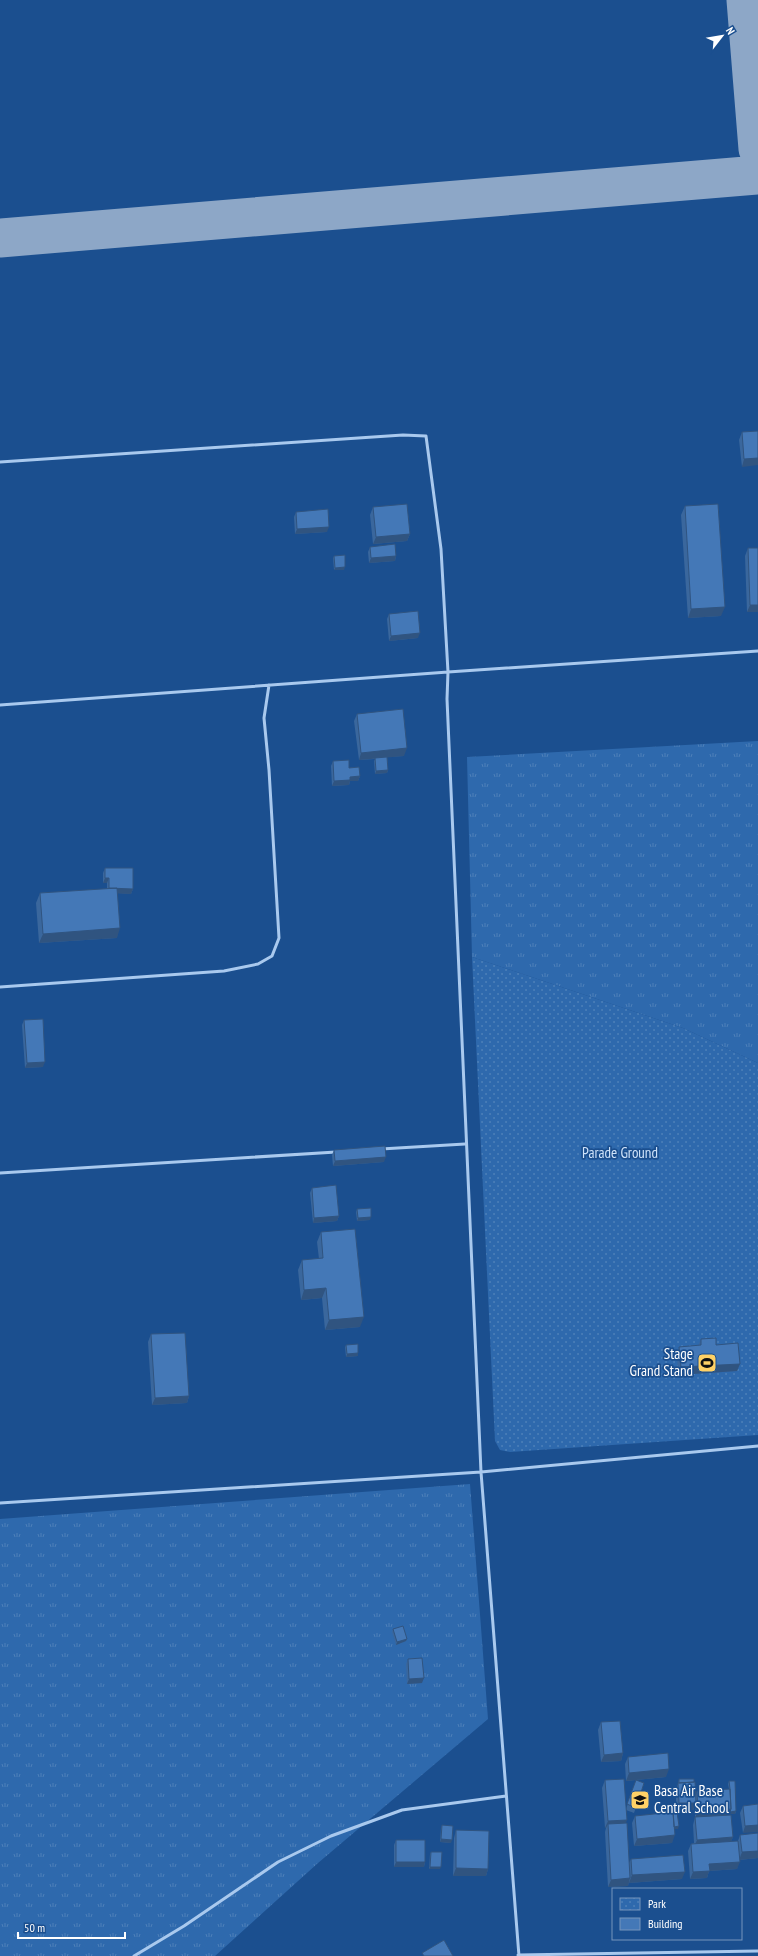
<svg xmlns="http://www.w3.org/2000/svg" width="758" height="1956" viewBox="0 0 758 1956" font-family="'PT Sans Narrow',sans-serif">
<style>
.grass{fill:url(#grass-tufts)}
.park{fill:url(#park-dots)}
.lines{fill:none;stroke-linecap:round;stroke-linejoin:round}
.taxiway{stroke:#8da7c7;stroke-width:39}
.lane{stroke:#a9c9ee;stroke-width:3}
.wall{fill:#3a679d}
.shaded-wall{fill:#305480}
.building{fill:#4478b7;stroke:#305480}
.labels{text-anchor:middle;stroke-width:3.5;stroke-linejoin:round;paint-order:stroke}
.park-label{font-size:15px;fill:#cfe3fa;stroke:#1b4f8f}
.poi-label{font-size:15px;fill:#fff;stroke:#1b4f8f;text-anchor:end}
</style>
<defs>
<pattern id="grass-tufts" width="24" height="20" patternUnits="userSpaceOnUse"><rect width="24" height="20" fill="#2e69ad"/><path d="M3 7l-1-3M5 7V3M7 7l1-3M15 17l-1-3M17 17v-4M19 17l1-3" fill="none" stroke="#4d80b9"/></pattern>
<pattern id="park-dots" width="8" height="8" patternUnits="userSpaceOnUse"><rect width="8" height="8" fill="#2e69ad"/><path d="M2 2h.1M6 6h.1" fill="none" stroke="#4d80b9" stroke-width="1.8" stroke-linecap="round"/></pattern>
</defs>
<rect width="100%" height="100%" fill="#1b4f8f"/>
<!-- grass -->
<path class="grass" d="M758,741V1063L683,1028L472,957L467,757Z
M470,1484L488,1719L318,1863L215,1956H0V1519Z"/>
<!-- park -->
<path class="park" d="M472,957L683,1028L758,1063V1435L510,1452L500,1450L495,1441Z"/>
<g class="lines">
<!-- taxiway -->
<path class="taxiway" d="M746,0L758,149
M0,238L758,175"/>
<!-- lane -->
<path class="lane" d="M0,462L403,435L426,436L441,549L448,672L758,651
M0,705L448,672L447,699L481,1472L519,1956
M0,987L224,971L258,964L272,956L279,938L269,770L264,718L269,685
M381,1149L465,1144
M0,1173L336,1152
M0,1503L481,1472L758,1446
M518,1955L758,1951
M134,1956L184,1926L278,1862L331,1836L402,1810L506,1796"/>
</g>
<!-- wall -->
<path class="wall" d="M758,431L742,467L739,440L742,432Z
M685,506L721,616L688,618L681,515Z
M373,507L410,534L407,541L373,544L370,515Z
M296,512L327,532L295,534L294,517Z
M370,547L396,556L395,561L369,563L368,552Z
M748,548L758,612H747L745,556Z
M334,556L344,570H334L333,558Z
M389,614L418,638L389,641L387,619Z
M357,714L404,756L387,757L388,770L387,773L375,774L374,761L375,759L359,760L354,721Z
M333,761L349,768L360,776L358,781H350L349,785L332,786L331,766Z
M105,868L133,889L131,894L118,893L117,938L39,943L36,903L40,893L107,889V883H103V873Z
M24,1020L43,1067L25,1068L22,1025Z
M334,1150L384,1162L333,1166L332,1155Z
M312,1188L339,1216L337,1221L313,1223L310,1193Z
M357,1209L370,1220L357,1221L356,1212Z
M321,1232L360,1327L325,1330L322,1298L301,1300L298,1270L302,1260L319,1259L317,1242Z
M151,1334L189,1396L187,1403L152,1405L148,1342Z
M701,1339L716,1345L740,1364L737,1371L678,1375L677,1354L679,1347L698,1346Z
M346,1345L358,1353V1356L346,1357L345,1347Z
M393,1629L407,1639L406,1641L396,1645L392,1632Z
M408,1659L422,1683L407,1684L406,1664Z
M601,1722L623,1753L621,1761L601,1762L598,1730Z
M628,1757L666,1777L626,1781L625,1764Z
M679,1779L696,1795L697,1791L729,1789L728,1784L729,1781L736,1811L735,1814H730L729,1815L733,1837L731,1841H738L740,1835L758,1858L739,1860L737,1869L709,1871L707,1878L690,1879L688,1851L691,1844L694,1843L693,1825L695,1817V1806L693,1810L677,1811L678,1829H674L672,1843L634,1846L632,1823L635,1816L670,1813L669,1808L670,1806L676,1808V1790L678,1784Z
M605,1780L626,1809L636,1780L644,1783L634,1813L626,1810L627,1820L625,1823L629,1863L631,1859L682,1879L629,1883V1881L628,1886L608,1887L605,1832L606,1828H605L602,1788Z
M758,1804L743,1833L740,1813L743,1806Z
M442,1825L451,1843L440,1842L441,1828Z
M456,1830L488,1869L486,1876H453L454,1838Z
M396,1840L425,1862L424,1867H394V1845Z
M431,1852L440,1869H429L430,1854Z"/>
<!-- shaded-wall -->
<path class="shaded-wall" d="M758,458V465L742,467L744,459Z
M329,527L327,532L295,534L297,529Z
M410,534L407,541L373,544L376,537Z
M396,556L395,561L369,563L371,558Z
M345,567L344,570H334L335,568Z
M750,605H758V612H747Z
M725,607L721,616L688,618L691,609Z
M420,633L418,638L389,641L391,636Z
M407,748L404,756L359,760L361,753Z
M388,770L387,773L375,774L376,771Z
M360,776L358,781H350L349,785L332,786L334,781L350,777Z
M105,878H109L107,883H103Z
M109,888L133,889L131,894L107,893Z
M120,928L117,938L39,943L43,934Z
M45,1062L43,1067L25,1068L27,1063Z
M386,1157L384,1162L333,1166L335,1161Z
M339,1216L337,1221L313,1223L314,1218Z
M371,1217L370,1220L357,1221L358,1218Z
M326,1288L322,1298L301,1300L304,1290Z
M364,1317L360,1327L325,1330L329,1320Z
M358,1353V1356L346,1357L347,1354Z
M740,1364L737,1371L678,1375L681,1367Z
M189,1396L187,1403L152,1405L155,1398Z
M407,1639L406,1641L396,1645L397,1642Z
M424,1678L422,1683L407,1684L409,1679Z
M623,1753L621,1761L601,1762L604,1755Z
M669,1769L666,1777L626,1781L629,1773Z
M679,1803H696L693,1810L676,1811Z
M731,1809L736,1811L735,1814H730L729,1817L695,1818L698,1811Z
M627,1820L624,1827L608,1824L606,1828H605L608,1821Z
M758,1825V1832L743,1833L745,1826Z
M679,1826L678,1829H672L673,1827Z
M675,1835L672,1843L634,1846L637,1839Z
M733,1837L730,1844L694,1847L697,1840Z
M441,1839L452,1840L451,1843L440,1842Z
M758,1851V1858L739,1860L742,1852Z
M396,1862H425L424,1867H394Z
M740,1862L737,1869L709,1871L707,1878L690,1879L693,1872L709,1864Z
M430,1867H441L440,1869H429Z
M456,1868L488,1869L486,1876H453Z
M685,1872L682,1879L629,1883L632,1875Z
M630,1878L628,1886L608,1887L611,1880Z"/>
<!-- building -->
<path class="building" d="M758,431V458L744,459L742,432Z
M407,504L410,534L376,537L373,507Z
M718,504L725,607L691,609L685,506Z
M328,509L329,527L297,529L296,512Z
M395,544L396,556L371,558L370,547Z
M748,548H758V605H750Z
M345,555V567L335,568L334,556Z
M418,611L420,633L391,636L389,614Z
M403,709L407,748L361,753L357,714Z
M387,757L388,770L376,771L375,758Z
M349,760V768L359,767L360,776L350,777V780L334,781L333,761Z
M105,868H133V889L109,888V878H105Z
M117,888L120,928L43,934L40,893Z
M43,1019L45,1062L27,1063L24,1020Z
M385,1146L386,1157L335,1161L334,1150Z
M336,1185L339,1216L314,1218L312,1188Z
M371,1208V1217L358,1218L357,1209Z
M355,1229L364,1317L329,1320L326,1288L304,1290L302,1260L323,1258L321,1232Z
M185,1333L189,1396L155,1398L151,1334Z
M716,1338V1345L738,1343L740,1364L681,1367L679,1347L701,1345V1339Z
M358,1344V1353L347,1354L346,1345Z
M403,1626L407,1639L397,1642L393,1629Z
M422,1658L424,1678L409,1679L408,1659Z
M620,1721L623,1753L604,1755L601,1722Z
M668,1753L669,1769L629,1773L628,1757Z
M624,1779L627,1820L608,1821L605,1780Z
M679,1779H694V1782L679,1783Z
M636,1780L644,1783L636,1808L627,1804Z
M729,1781H735L736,1811L730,1812L731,1809L730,1789Z
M695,1782L696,1803H679L678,1783Z
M730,1789L731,1809L698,1811L697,1791Z
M758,1804V1825L745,1826L743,1806Z
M676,1805L679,1826L674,1827L673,1812L671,1813L670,1806Z
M673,1812L675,1835L637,1839L635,1816Z
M731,1815L733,1837L697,1840L695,1817Z
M627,1823L630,1878L611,1880L608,1824Z
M442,1825L453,1826L452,1840L441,1839Z
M456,1830L489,1831L488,1869L456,1868Z
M758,1833V1851L742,1852L740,1835Z
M396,1840H425V1862H396Z
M738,1841L740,1862L709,1864L710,1871L693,1872L691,1844Z
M431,1852H442L441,1867H430Z
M683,1855L685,1872L632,1875L631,1859Z
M444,1940L453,1956H424L422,1953Z"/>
<!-- icons -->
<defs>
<symbol id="stadium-square" viewBox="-11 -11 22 22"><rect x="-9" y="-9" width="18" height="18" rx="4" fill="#ffd166" stroke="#1b4f8f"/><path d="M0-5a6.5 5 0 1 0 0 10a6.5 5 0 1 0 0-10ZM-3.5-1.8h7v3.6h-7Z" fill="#111"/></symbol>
<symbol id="school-square" viewBox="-11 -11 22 22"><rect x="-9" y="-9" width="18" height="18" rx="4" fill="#ffd166" stroke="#1b4f8f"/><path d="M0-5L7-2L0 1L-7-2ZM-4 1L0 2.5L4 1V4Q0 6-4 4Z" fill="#111"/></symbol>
</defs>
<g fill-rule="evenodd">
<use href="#stadium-square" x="696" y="1352" width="22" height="22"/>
<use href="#school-square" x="629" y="1789" width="22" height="22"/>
</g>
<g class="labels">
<!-- park labels -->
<g class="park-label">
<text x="620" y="1158">Parade Ground</text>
</g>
<!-- poi labels -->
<g class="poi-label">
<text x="693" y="1359">Stage<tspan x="693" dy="17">Grand Stand</tspan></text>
<text x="654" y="1796" text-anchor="start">Basa Air Base<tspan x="654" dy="17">Central School</tspan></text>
</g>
</g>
<!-- legend -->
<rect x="612" y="1888" width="130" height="52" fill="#1b4f8f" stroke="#7695bc"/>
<rect x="620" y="1898" width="20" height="12" fill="url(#park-dots)" stroke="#7695bc"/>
<text x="648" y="1908" font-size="12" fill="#ffffff">Park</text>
<rect x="620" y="1918" width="20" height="12" fill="#4478b7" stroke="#7695bc"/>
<text x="648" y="1928" font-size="12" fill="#ffffff">Building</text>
<!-- north arrow -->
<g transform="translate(722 36) rotate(59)" stroke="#1b4f8f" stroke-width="3" paint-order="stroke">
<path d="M0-3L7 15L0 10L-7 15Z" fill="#ffffff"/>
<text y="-6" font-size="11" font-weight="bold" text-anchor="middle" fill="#ffffff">N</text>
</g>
<!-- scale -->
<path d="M18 1932v6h107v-6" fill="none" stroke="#ffffff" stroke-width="2"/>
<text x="24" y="1932" font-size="12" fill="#ffffff" stroke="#1b4f8f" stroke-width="3" paint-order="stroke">50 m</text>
</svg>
